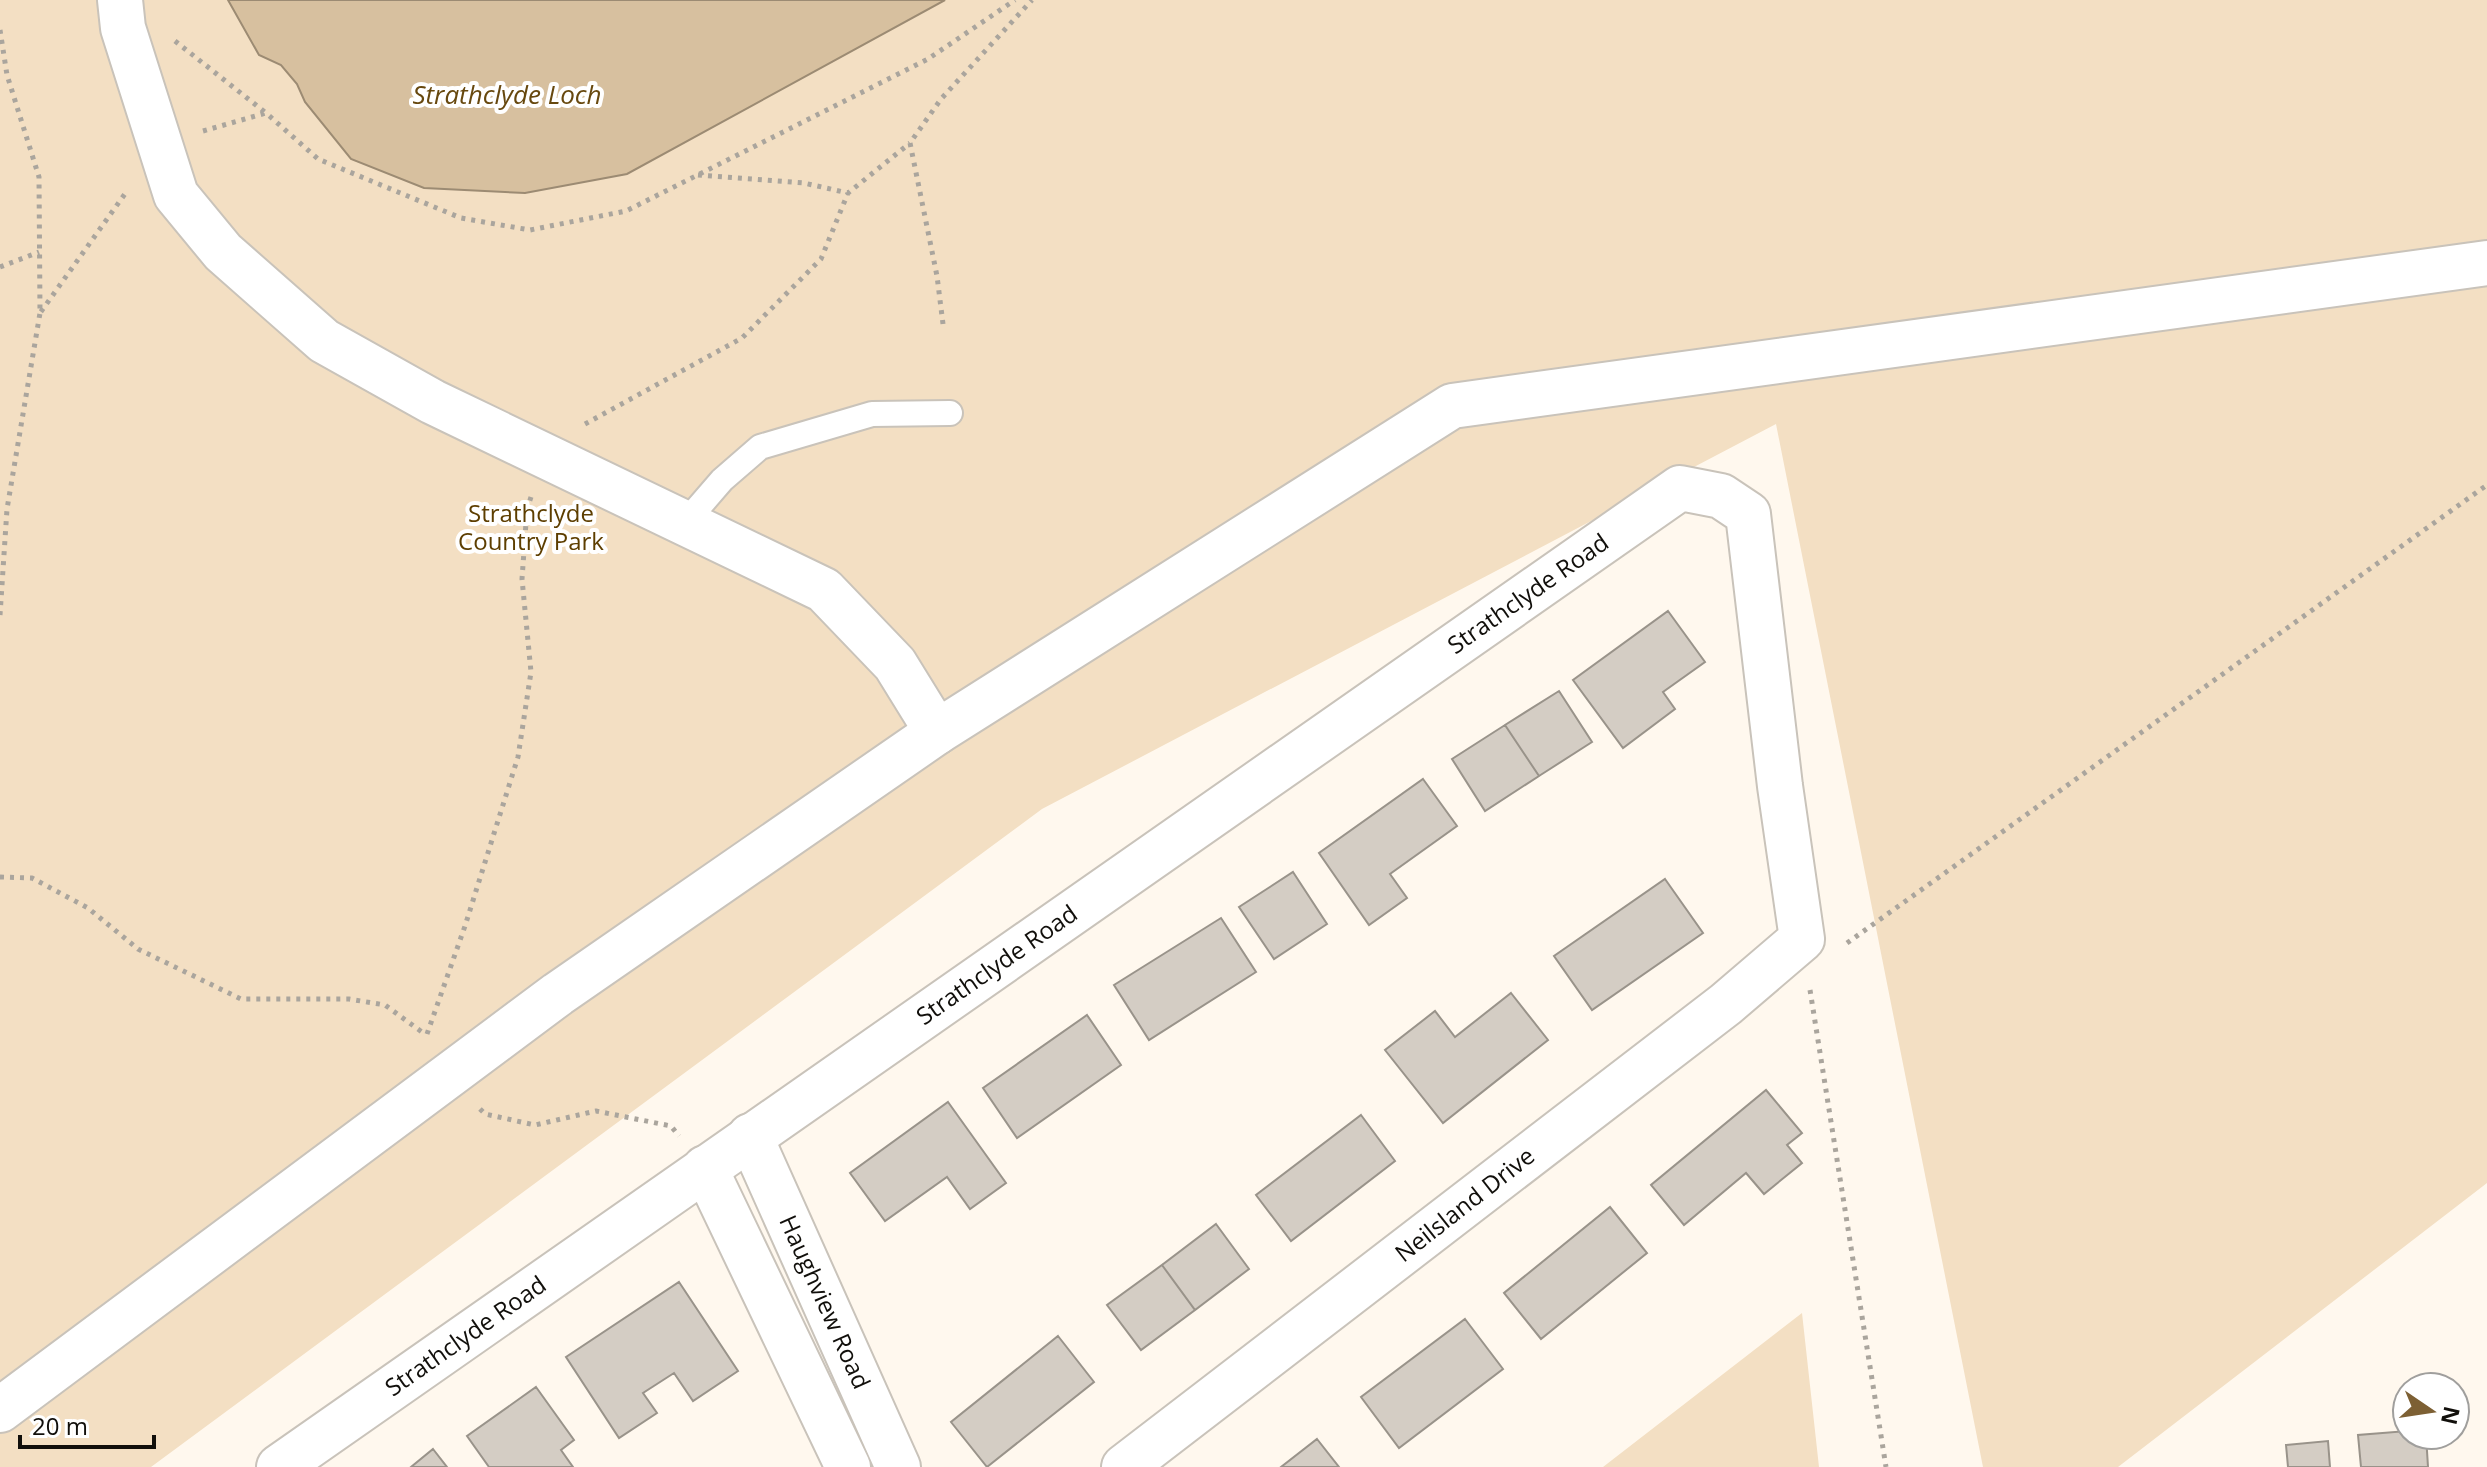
<svg xmlns="http://www.w3.org/2000/svg" width="2487" height="1467" viewBox="0 0 2487 1467" font-family="'Open Sans',sans-serif">
<style>
.green{fill:#f3dfc3}
.water{fill:#d7c09f;stroke:#9c8b73;stroke-width:2}
.building{fill:#d4cdc4;stroke:#99938a;stroke-width:2}
.lines{fill:none;stroke-linecap:round;stroke-linejoin:round}
.lane-casing{stroke:#c9c3ba;stroke-width:28}
.street-casing{stroke:#c9c3ba;stroke-width:48}
.path{stroke:#aaa59d;stroke-width:5;stroke-dasharray:4 6;stroke-linecap:butt}
.lane{stroke:#fff;stroke-width:24}
.street{stroke:#fff;stroke-width:44}
.labels{text-anchor:middle;stroke-width:8;stroke-linejoin:round;paint-order:stroke}
.park-label{font-size:24px;fill:#5d3e00;stroke:#fff}
.street-label{font-size:24px;fill:#110f0b;stroke:#fff}
.water-label{font-size:26px;font-style:italic;fill:#67480e;stroke:#fff}
</style>
<rect width="100%" height="100%" fill="#fff8ee"/>
<!-- green -->
<path class="green" d="M0,0H2487V1183L2118,1467H1983L1776,424L1042,809L151,1467H0Z
M1802,1313L1819,1467H1603Z"/>
<!-- water -->
<path class="water" d="M228,0H945L627,174L525,193L424,188L351,159L305,102L297,84L281,65L259,55Z"/>
<!-- building -->
<path class="building" d="M1668,611L1705,662L1663,692L1675,709L1623,748L1573,680Z
M1559,691L1592,742L1539,776L1505,725Z
M1505,725L1539,776L1485,811L1452,759Z
M1423,779L1457,826L1390,874L1407,898L1369,925L1319,853Z
M1293,872L1327,924L1274,959L1239,907Z
M1665,879L1703,933L1592,1010L1554,956Z
M1221,918L1256,972L1149,1040L1114,985Z
M1511,993L1548,1040L1443,1123L1385,1050L1435,1011L1455,1037Z
M1087,1015L1121,1065L1017,1138L983,1088Z
M1766,1090L1802,1133L1787,1145L1802,1163L1764,1194L1746,1173L1684,1225L1651,1185Z
M948,1102L1006,1183L970,1209L947,1177L885,1221L850,1173Z
M1361,1115L1395,1161L1291,1241L1256,1195Z
M1610,1207L1647,1253L1541,1339L1504,1293Z
M1216,1224L1249,1269L1195,1310L1162,1265Z
M1162,1265L1195,1310L1141,1350L1107,1305Z
M679,1282L738,1371L693,1401L674,1373L643,1393L657,1413L619,1438L566,1357Z
M1465,1319L1503,1369L1399,1448L1361,1397Z
M1058,1336L1094,1382L987,1467L951,1422Z
M536,1387L574,1440L561,1450L573,1467H489L467,1436Z
M2407,1431V1435H2426L2428,1467H2361L2358,1435Z
M1317,1439L1339,1467H1281Z
M2328,1441L2330,1467H2288L2286,1445Z
M433,1449L447,1467H411Z"/>
<g class="lines">
<defs>
<path id="lane" d="M684,524L722,480L760,447L872,414L950,413"/>
<g id="street">
<path d="M120,0L123,28L176,195L223,252L324,341L433,402L824,590L895,664L937,732"/>
<path id="s1" d="M750,1136L898,1467"/>
<path d="M705,1168L848,1467"/>
<path d="M0,1410L558,994L937,732L1452,406L2487,263"/>
<path id="s2" d="M279,1467L1680,488L1721,496L1748,514L1780,786L1802,939L1726,1004L1124,1467"/>
</g>
</defs>
<!-- lane casing -->
<use href="#lane" class="lane-casing"/>
<!-- street casing -->
<use href="#street" class="street-casing"/>
<!-- path -->
<path class="path" d="M0,30L7,75L39,177L40,313L127,191
M175,41L266,113
M203,131L266,113L318,159L461,218L530,230L626,211L928,59L1015,0
M698,175L804,183L848,193L910,143
M0,267L39,252
M943,324L937,276L910,143L941,99L1032,0
M585,424L742,338L821,259L848,193
M0,615L7,509L40,313
M0,877L32,878L88,908L138,949L241,999H349L385,1005L426,1035
M1847,943L2487,485
M1810,990L1886,1467
M427,1034L465,926L518,757L531,672L522,579L527,509L531,497
M480,1109L485,1114L535,1125L596,1111L671,1126L679,1136"/>
<!-- lane -->
<use href="#lane" class="lane"/>
<!-- street -->
<use href="#street" class="street"/>
</g>
<g class="labels">
<!-- park labels -->
<g class="park-label">
<text x="531" y="522">Strathclyde<tspan x="531" dy="28">Country Park</tspan></text>
</g>
<!-- street labels -->
<g class="street-label">
<text dy="8" stroke="none"><textPath href="#s2" startOffset="1524">Strathclyde Road</textPath></text>
<text dy="8" stroke="none"><textPath href="#s2" startOffset="876">Strathclyde Road</textPath></text>
<text transform="translate(1465 1205) rotate(-38)" y="8">Neilsland Drive</text>
<text dy="8" stroke="none"><textPath href="#s1" startOffset="182">Haughview Road</textPath></text>
<text dy="8" stroke="none"><textPath href="#s2" startOffset="228">Strathclyde Road</textPath></text>
</g>
<!-- water labels -->
<g class="water-label">
<text x="507" y="104">Strathclyde Loch</text>
</g>
</g>
<!-- north arrow -->
<g transform="translate(2431 1411) rotate(103)"><circle r="38" fill="#ffffff" stroke="#a09f9d" stroke-width="2"/>
<path d="M0-6L14 30L0 20L-14 30Z" fill="#7d6034"/>
<text y="-12" font-size="22" font-weight="bold" text-anchor="middle" fill="#110f0b">N</text>
</g>
<!-- scale -->
<path d="M20 1435v12h134v-12" fill="none" stroke="#110f0b" stroke-width="4"/>
<text x="32" y="1435" font-size="24" fill="#110f0b" stroke="#ffffff" stroke-width="6" paint-order="stroke">20 m</text>
</svg>
